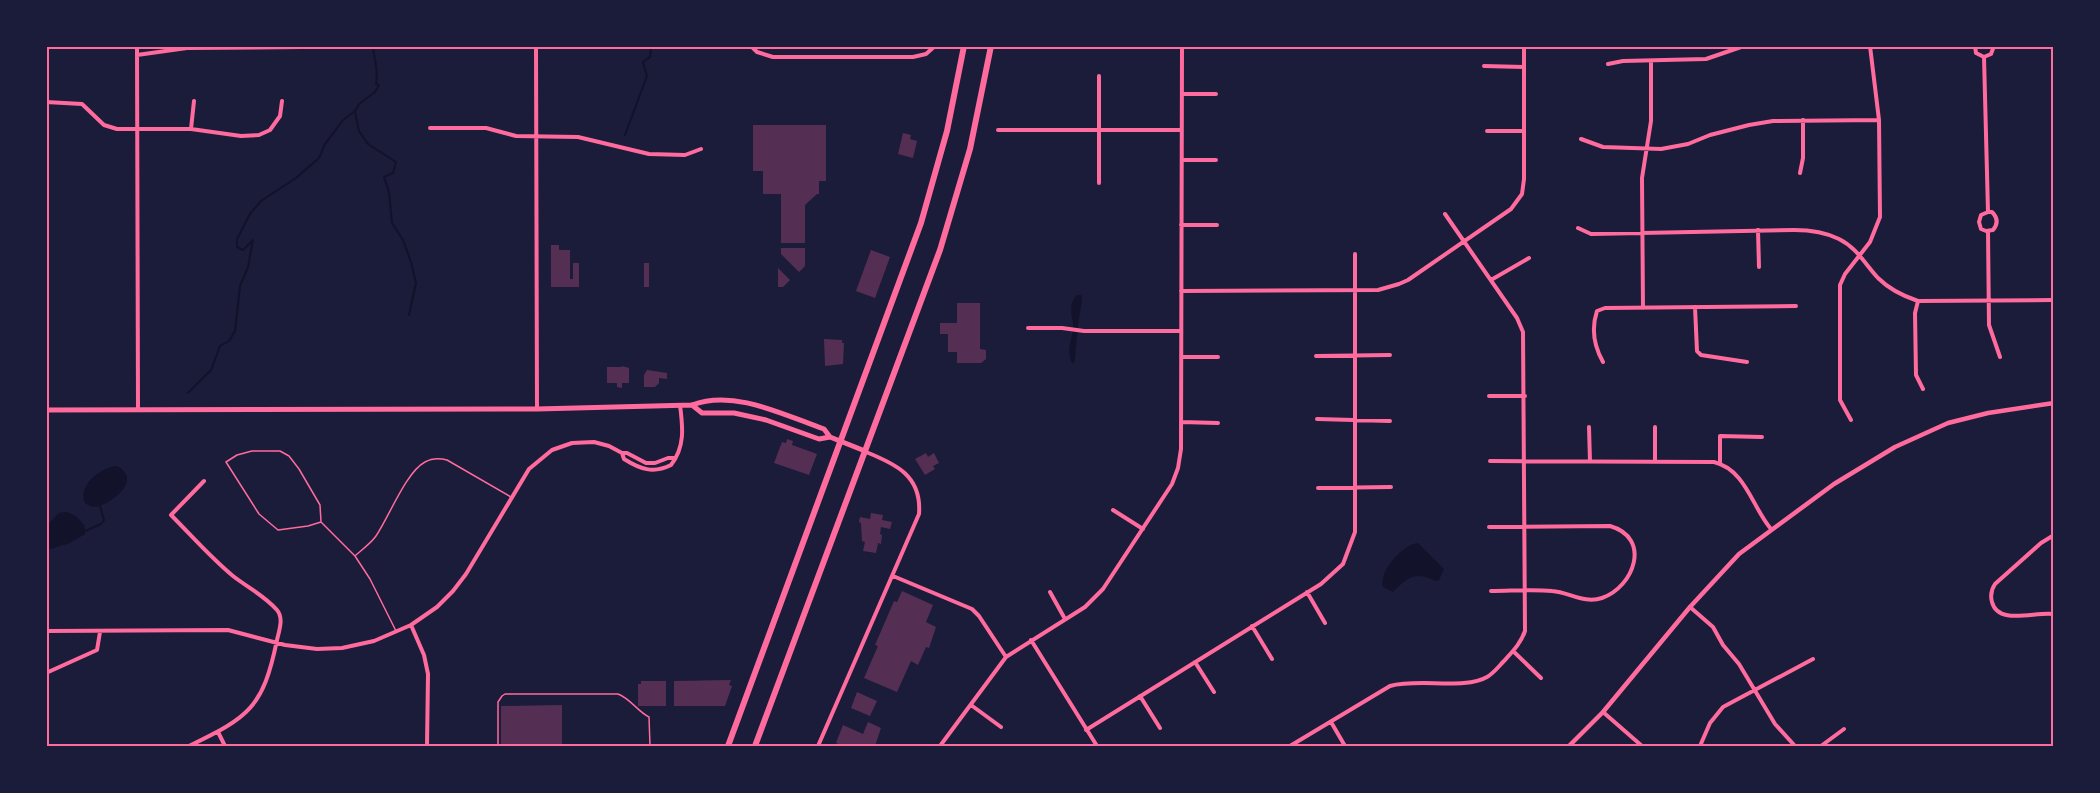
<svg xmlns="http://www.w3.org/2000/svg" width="2100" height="793" viewBox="0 0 2100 793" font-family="Figtree,sans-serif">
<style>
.water{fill:#12122b}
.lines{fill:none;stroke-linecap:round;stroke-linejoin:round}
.stream{stroke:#12122b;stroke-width:2}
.building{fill:#542f53}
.service{stroke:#ff6b9d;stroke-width:1.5}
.minor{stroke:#ff6b9d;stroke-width:4}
.secondary{stroke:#ff6b9d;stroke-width:4.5}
.primary{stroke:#ff6b9d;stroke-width:5}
.trunk{stroke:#ff6b9d;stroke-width:6}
.neatline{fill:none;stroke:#ff6b9d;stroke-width:2}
</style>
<rect width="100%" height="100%" fill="#1b1b3a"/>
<!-- water -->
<path class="water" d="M1077,295H1081L1082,299L1078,325L1075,359L1074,363H1072C1065,350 1074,337 1073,323C1072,317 1070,310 1072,303C1073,300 1075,298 1077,295Z
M116,466L121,468C124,471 128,475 127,481C126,491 108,504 99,506C93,508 89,506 85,503C77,485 101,468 116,466Z
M67,512L76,516L85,526V534L70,543L47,550V525L59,513Z
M1418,543L1444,569L1439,580L1436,581C1415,571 1408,577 1393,592L1383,587C1379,571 1402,545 1418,543Z"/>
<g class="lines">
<!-- stream -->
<path class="stream" d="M355,112L359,131L368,144L396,162L393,173L384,177L389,192L392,223L403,240L411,262L416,283L409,315
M625,135L647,76L643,62L650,57L651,46
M188,393L211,370L220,346L229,341L235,331L240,286L248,267L253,240L243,250L237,247V239L250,214L261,201L296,178L319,158L325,144L343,120L355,111L359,104L375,92L379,85L376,84C379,72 374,60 373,46
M85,531L101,524L104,520L100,506"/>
</g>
<!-- building -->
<path class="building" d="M753,125H826V181H819V194H817L805,205V243H781V194H763V171H753Z
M903,133L911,135L910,139L917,141L913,158L898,154Z
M551,245H559V250H570V279H573V263H579V287H551Z
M781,248H805V266L799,272L781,254Z
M871,250L890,257L875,298L856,291Z
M644,263H649V287H644Z
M778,268L790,280L783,287H778Z
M957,303H980V349L986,350V359L981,363H957V352H948V334H940V323H957Z
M824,339L842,340V343H844L843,364L825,366Z
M622,366L629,368V383H622V388L617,387V383H607V367H622Z
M647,370L667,373V379L659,378V383L655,387H644V375Z
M787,439L793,441L792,445L817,454L809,475L774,463L782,442L786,443Z
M926,453L928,457L934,453L939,463L933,466L935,469L925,475L915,459Z
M871,513L883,515L882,520L892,522L890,529L881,527L880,534L882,535L881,544L878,543L876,553L863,551L865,542L862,541L861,523L859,522L860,517L870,519Z
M902,591L933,605L926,622L936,627L929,648L926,647L918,665L911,661L897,692L864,678L878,646L875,645L894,601L897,602Z
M731,680L729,685L732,686L725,706H674V681Z
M641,681H666V706H638V684H641Z
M857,692L877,701L870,716L851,708Z
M562,705V746H501V706Z
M868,722L881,728L875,746H843L836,743L843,725L863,734Z"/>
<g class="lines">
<!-- service -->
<path class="service" d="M321,522L308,526L278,530L259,514L226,462L237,455L252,451H280L289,456L299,469L320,505L321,522L355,556L370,579L396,631
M356,555C363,549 371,543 376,536C389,517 406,472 425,462C432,458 440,458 447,460L511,497
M498,746V702L502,696L505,694H618C631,699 637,711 649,717L650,746"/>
<!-- minor -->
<path class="minor" d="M137,46L138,410
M536,46L537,409
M751,46L757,52L773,57H913L926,54L935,46
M1975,46L1976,53L1984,57L1991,54L1994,46
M137,55L187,48L302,47
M1984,57L1988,212H1992C1998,218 1998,224 1993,230L1986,231L1981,229L1979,222L1981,215L1988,212
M1608,64L1623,61L1706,59L1744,46
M1484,66L1524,67
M1182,94H1216
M46,102L82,104L104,125L117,129H191L241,136L259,135L270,130L280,116L282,101
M47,102V129
M430,128H486L516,136L578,137L649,154L685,155L701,149
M191,129L194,101
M998,130H1182
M1487,131H1524
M1581,139L1603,147L1661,149L1688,144L1710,135L1749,125L1773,121L1879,120
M1182,160H1216
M1800,173L1803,158V120
M1099,183V76
M1181,225H1217
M1578,228L1591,234L1794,230C1809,230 1825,232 1839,239C1857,248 1865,264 1878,278C1889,289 1903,296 1918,301L2054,300
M1758,230L1759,267
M1988,231L1989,325L2000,357
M1491,280L1529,258
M1181,291L1378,290L1399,284L1408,280L1511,209L1522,194L1524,179V46
M1918,301L1915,313L1916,375L1923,389
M1695,307L1697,351L1701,355L1747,362
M1643,308L1642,178L1651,121V61
M1028,328H1062L1084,331H1181
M1316,356L1390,355
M1181,357H1218
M1603,362C1594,346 1591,329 1597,311L1605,308L1796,306
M1489,396H1525
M1317,419L1390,421
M1851,420L1840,400V285L1845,274L1870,242L1880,217L1879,120L1870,46
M1181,422L1218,423
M1589,427L1590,462
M1655,427V462
M622,453L624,459C640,469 653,474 671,465C685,447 683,428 680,405
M1490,461L1714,462C1746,470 1752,507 1771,529
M1720,464V436L1762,437
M1318,488L1391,487
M1113,510L1143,529
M1489,527L1610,526C1652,538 1634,587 1602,598C1584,604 1569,592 1552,591C1532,589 1511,591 1491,591
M2054,535L2041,543L1995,584C1991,590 1990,595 1992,602C1998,626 2036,611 2054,614
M893,576L972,609L979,616L1006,657
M1050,592L1065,619
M1307,592L1325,623
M1690,607L1713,627L1723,645L1739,664L1775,724L1795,746
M411,625L424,655L428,674L427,746
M1252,626L1272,659
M46,631L228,630L285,645L317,649L342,648L374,641L411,625L437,607L453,591L466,574L529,469L552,450L572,443L594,442L609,446L622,453H627L646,463H655L668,458H675
M1031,640L1097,746
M1513,651L1541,678
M1195,662L1214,692
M46,673L97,650L100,632
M1140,696L1160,728
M971,705L1001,727
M1603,712L1642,746
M1331,722L1345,746
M1086,730L1321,584L1343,564L1355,532V254
M218,732L225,746
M189,746C249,717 263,708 277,640C279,631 284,618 277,610C265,596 247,587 233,576C211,558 191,535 171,515L204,481
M818,746L919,514C922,476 896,464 866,452
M940,746L1006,657L1085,607L1103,589L1172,484L1178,468L1181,449L1182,46
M1290,746L1390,686C1418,678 1465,690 1487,677C1494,673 1499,666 1504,661C1513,651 1521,643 1525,631L1523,332L1517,318L1445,214
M1700,746L1710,723L1723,707L1813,659
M1821,746L1844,729"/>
<!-- secondary -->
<path class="secondary" d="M1569,746L1603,712L1690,607L1739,554L1834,484L1895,447L1948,423L1988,413L2054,403"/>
<!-- primary -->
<path class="primary" d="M692,405L702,413H734L766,420L819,439L830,437
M46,410L537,409L692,405C734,389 784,415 824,429L830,437L865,451"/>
<!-- trunk -->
<path class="trunk" d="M728,746L921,223L947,131L964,46
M755,746L940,250L970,149L991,46"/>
</g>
<!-- border -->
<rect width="2100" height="793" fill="none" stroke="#1b1b3a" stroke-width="96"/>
<rect x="48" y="48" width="2004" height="697" class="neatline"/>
</svg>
